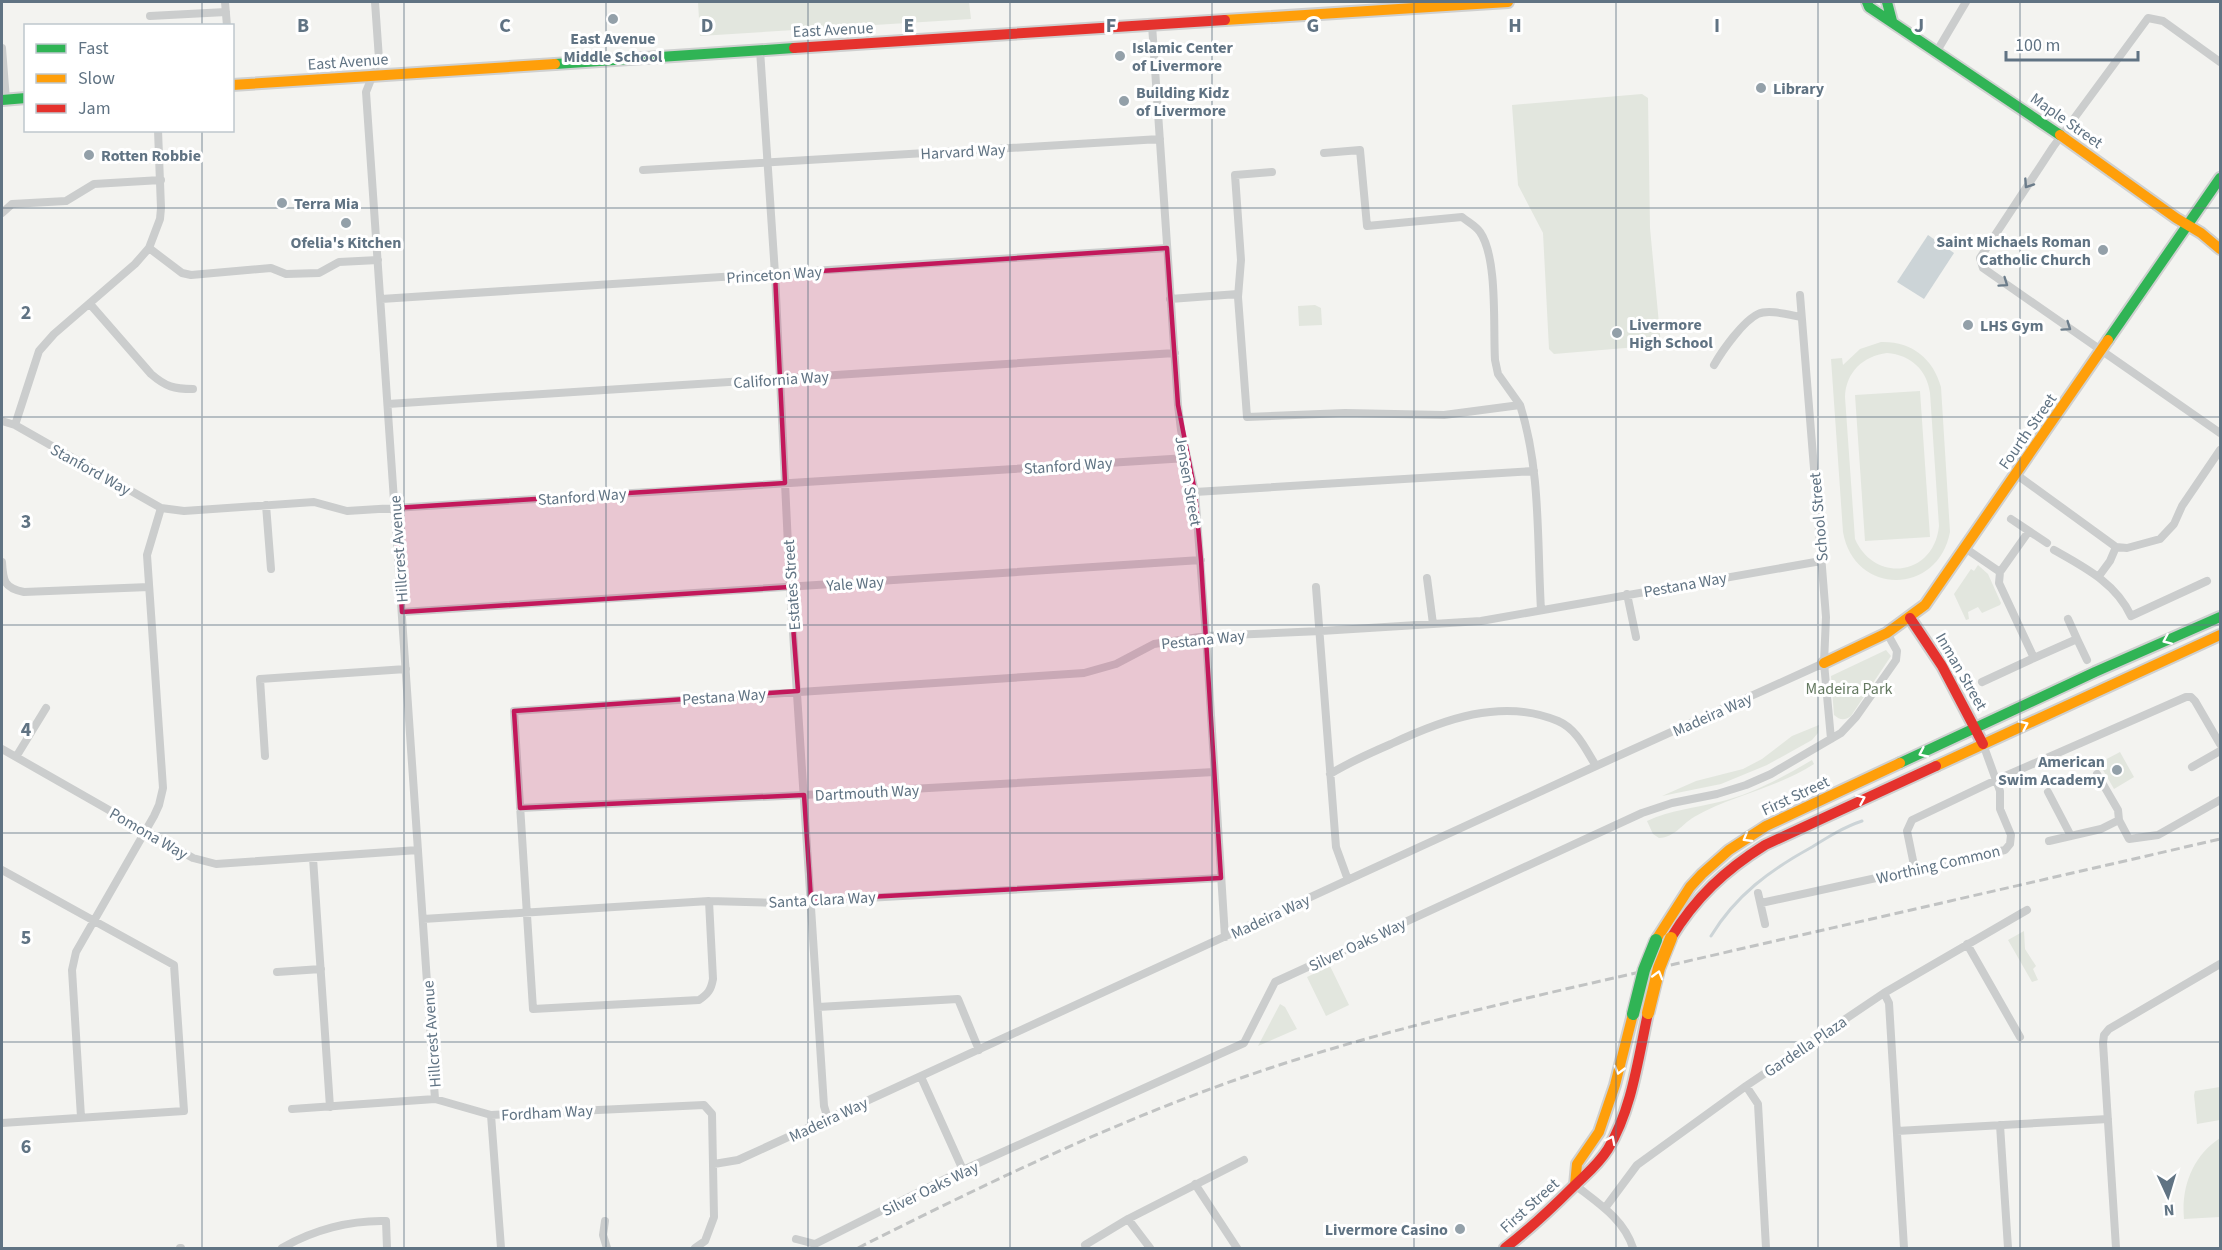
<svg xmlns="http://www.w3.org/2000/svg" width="2222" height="1250" viewBox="0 0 2222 1250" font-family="'Source Sans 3',sans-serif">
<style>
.green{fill:#e2e6de;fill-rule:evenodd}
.water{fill:#ccd4d7}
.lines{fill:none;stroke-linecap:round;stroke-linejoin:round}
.stream{stroke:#ccd4d7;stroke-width:3}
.fast-casing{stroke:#cfd0d0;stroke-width:14}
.slow-casing{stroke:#cfd0d0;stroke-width:14}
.jam-casing{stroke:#cfd0d0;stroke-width:14}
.street{stroke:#cbcdcd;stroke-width:8}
.fast{stroke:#30b455;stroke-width:10}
.slow{stroke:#ff9f0a;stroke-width:10}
.jam{stroke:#e5322d;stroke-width:10}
.rail{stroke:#c1c3c3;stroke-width:3;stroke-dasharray:9 4.5;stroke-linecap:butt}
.fast-bridge-casing{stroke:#cecfcf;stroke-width:15;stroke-linecap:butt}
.slow-bridge-casing{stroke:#cecfcf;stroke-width:15;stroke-linecap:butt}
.fast-bridge{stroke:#30b455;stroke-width:12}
.slow-bridge{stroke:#ff9f0a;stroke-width:12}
.oneway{stroke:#6b7c8a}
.oneway2{stroke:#fff}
.marked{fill:#c2185b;fill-opacity:0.2;stroke:#c2185b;stroke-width:4.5;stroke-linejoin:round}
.grid{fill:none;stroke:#607383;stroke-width:1.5;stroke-opacity:0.55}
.poi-dot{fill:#93a0a9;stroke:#fff;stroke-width:2}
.labels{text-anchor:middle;stroke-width:6;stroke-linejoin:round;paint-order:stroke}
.street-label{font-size:16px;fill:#607383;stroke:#fff}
.poi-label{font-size:16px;font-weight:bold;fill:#607383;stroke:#fff;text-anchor:start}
.park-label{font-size:16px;fill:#647960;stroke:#fff}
.grid-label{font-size:20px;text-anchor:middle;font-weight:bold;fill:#607383;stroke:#fff;stroke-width:6;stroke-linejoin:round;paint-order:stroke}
</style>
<rect width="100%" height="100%" fill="#f3f3f0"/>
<!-- green -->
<path class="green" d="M698,2H969L971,19L700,36Z
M1642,94L1648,98L1650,228L1661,345L1554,354L1549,349L1543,233L1518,185L1512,105Z
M1315,305L1321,308L1322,325L1299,326L1298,306Z
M1881,342C1911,341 1933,358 1941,387L1950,532C1938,596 1854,596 1843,532L1831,359L1842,358L1843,365L1860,349ZM1887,353C1911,355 1927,370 1930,393L1939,526C1934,576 1875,584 1855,539L1845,397C1846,372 1863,356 1887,353Z
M1920,391L1930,537L1865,541L1855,395Z
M1978,565L1988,574L2001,603L2000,605L1982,613L1978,607L1968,612L1969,619L1966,620L1954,594L1971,569L1974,571Z
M1886,650L1891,656L1851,716C1844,721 1840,720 1834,715L1831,676Z
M1819,725L1818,733L1812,740L1767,765L1721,784L1662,796L1696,781L1743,769L1762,759L1792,736Z
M2120,752L2134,777L2114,789L2099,763Z
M1812,760L1814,764C1777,788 1732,795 1694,817C1681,825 1675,837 1659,838L1653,834L1647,821C1670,810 1695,808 1719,802C1752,794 1783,777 1812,760Z
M2024,931L2025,949L2036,966L2033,969L2038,980L2032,982L2008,940Z
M1330,966L1349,1005L1326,1016L1307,977Z
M1280,1004L1285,1007L1297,1029L1258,1046Z
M2220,1087V1120L2197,1124L2194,1095L2195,1091Z
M2220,1138V1217L2184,1219C2181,1186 2193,1156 2220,1138Z"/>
<!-- water -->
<path class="water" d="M1928,235L1954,253L1924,299L1897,282Z"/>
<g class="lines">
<!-- stream -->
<path class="stream" d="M1711,936C1736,895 1770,870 1812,847C1828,837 1844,827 1862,821"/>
<defs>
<path id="fast" d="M1867,2L1869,7L2060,135
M1887,2L1892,21
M555,64L794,48
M2,100L26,98
M2108,340L2220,178
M1900,763L2095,672L2220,617"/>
<path id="slow" d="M1225,20L1508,2
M232,85L555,64
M2060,135L2176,218L2201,233L2220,249
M1824,663L1887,633L1925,605L2108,340
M1936,766L2220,635
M1656,940L1690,887L1702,874L1729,850L1766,826L1900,763
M1575,1185L1577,1164L1599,1132L1615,1085L1633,1014"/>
<path id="jam" d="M794,48L1225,20
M1910,618L1942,666L1983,744
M1671,938C1695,898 1725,870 1765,845L1936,766
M1505,1248C1530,1229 1552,1208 1574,1186C1586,1174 1598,1165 1608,1149C1632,1109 1638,1059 1648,1013"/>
</defs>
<!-- fast casing -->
<use href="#fast" class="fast-casing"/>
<!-- slow casing -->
<use href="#slow" class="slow-casing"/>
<!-- jam casing -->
<use href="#jam" class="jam-casing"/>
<!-- street -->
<path class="street" d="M225,2L227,26
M375,2L379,59L366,92L435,1099
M150,16L226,12
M1152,25L1178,405L1181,430L1195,492L1206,636L1225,937
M2,48L6,100
M760,50L775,274L790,587L824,1106L828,1119
M1937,51L1966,2
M2220,62L2163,21L2148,18L2053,147L1980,258L1983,268L2220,433
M1324,153L1360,150L1367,226L1462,217C1468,222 1476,226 1480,232C1498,258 1493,327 1495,360L1498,374L1520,405
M643,170L1160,139
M1272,172L1235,175L1241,260L1238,297L1247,417L1345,413L1444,415L1520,405C1541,470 1537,542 1541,610
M2,213L12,204L66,201L94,184L161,180
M149,248L182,273L191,275L271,268L286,274L319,273L339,262L378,260
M1800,295L1826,617L1824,663L1831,739
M381,299L1167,248
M1170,299L1238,294
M90,304L151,374C166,387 174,389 193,389
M1714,365C1722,351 1743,321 1758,314C1769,309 1789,315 1801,317
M388,404L1175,353
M2,421L15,425L161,508L184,511L314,502L347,511L1187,458
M15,425L39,351L54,334L135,264L149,248L160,219L161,208L158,130
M2017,475L2116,547
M1195,492L1534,471
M266,505L271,569
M2011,519L2047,543
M2116,547L2127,548L2160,539L2174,524L2182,506L2220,450
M1965,548L2000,572L2029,531
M2054,550C2084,567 2116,583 2131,616L2207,581
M2,562C3,581 4,588 24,592L149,587
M2000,572L1999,583L2034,658L2077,639L2068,619
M2099,576L2110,561L2116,547
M1427,578L1433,624
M1316,587L1336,847L1348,880
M1627,594L1636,637
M402,612L1201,560
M2077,639L2087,660
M1982,682L2034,658
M2,749L193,858L216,864L418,850
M265,756L260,679L406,669
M16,757L46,708
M2192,767L2220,751
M1330,774C1350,762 1370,753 1391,744C1442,720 1502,697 1558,721C1577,729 1586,750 1596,766
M2097,774L2118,810L2119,820L2129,839L2158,835L2220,800
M2048,792L2071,836
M520,808L804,795L1214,772
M2049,841L2101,829L2119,820
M313,858L330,1107
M2,870L174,965L184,1111L2,1123
M1915,870L1907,831L1912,820L1996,780L2186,697H2191L2195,701L2220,744
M1758,893L1765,924
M709,901L713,979C711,990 708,994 699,1000L533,1009L514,711L1084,673L1116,664L1154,644L1206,636L1321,631L1481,621L1821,561
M1761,903L2005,850L2010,844L2011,835L2000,809V791L1983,744
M423,919L709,901L778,903L1221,878
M1967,944L2020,1037
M277,972L321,969
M1884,993L1889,1003L1904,1248
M818,1007L958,999L979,1050
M921,1077L963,1170
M1746,1086L1758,1104L1766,1248
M292,1109L435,1099L491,1115L704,1105L712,1114L714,1217L705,1241L695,1248
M491,1115L501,1248
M81,1117L72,970L76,952L154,816L159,805L163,788L147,555L161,508
M2000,1125L2008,1248
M1897,1131L2108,1119
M714,1164L738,1160L1596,766L1824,663
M1195,1184L1237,1248
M1575,1185C1598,1203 1624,1219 1633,1248
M1605,1208L1637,1165L1746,1086L1884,993L2027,910
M1128,1219L1150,1248
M605,1221L603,1235L607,1248
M796,1239L815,1244L963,1170L1244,1043L1275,982L1642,813L1672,803L1717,794L1746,785L1771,774L1841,733L1856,717L1896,660L1897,651L1887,633
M1085,1245L1128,1219L1244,1160
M180,1248H181
M282,1248C313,1230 350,1220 386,1221L387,1248
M2116,1248L2103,1043L2104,1035L2109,1029L2220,964"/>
<!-- fast -->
<use href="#fast" class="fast"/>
<!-- slow -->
<use href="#slow" class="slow"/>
<!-- jam -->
<use href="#jam" class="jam"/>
<!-- rail -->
<path class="rail" d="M858,1248C981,1186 1107,1125 1238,1079C1380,1029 1528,998 1675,964C1857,922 2039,881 2220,839"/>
<defs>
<path id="fast-bridge" d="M1633,1014L1644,970L1656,940"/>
<path id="slow-bridge" d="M1648,1013L1659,968L1671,938"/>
</defs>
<!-- fast-bridge casing -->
<use href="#fast-bridge" class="fast-bridge-casing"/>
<!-- slow-bridge casing -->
<use href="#slow-bridge" class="slow-bridge-casing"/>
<!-- fast-bridge -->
<use href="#fast-bridge" class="fast-bridge"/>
<!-- slow-bridge -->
<use href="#slow-bridge" class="slow-bridge"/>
</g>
<!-- one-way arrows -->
<defs><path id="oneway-chevron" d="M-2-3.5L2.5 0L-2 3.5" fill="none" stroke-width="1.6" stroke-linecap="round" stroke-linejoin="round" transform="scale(1.5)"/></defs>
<g class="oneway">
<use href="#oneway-chevron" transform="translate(2028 184) rotate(124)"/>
<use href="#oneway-chevron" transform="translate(2004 283) rotate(35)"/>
<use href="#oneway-chevron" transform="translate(2067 327) rotate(35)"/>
</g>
<g class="oneway2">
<use href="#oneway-chevron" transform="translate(2167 640) rotate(156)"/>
<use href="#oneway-chevron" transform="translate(2024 725) rotate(-25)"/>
<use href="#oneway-chevron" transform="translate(1923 753) rotate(155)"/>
<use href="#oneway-chevron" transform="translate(1861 799) rotate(-24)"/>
<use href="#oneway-chevron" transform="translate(1747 838) rotate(150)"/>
<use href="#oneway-chevron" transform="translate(1658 975) rotate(-74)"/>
<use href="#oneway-chevron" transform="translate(1619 1070) rotate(105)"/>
<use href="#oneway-chevron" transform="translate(1611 1140) rotate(-63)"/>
</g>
<!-- marked area -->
<path class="marked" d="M1167,248L1178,405L1195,492L1201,560L1221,878L811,900L804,795L520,808L514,711L798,691L790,587L402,612L395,508L785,483L775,274Z"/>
<!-- grid -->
<path class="grid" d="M202,2V26M404,2V1248M606,2V1248M808,2V1248M1010,2V1248M1212,2V1248M1414,2V1248M1616,2V1248M1818,2V1248M2020,2V1248M202,130V1248M2,208H2220M2,417H2220M2,625H2220M2,833H2220M2,1042H2220"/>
<!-- markers -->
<g class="poi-dot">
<circle cx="613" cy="19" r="6"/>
<circle cx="1120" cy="56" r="6"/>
<circle cx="1761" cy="88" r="6"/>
<circle cx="1124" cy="101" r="6"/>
<circle cx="89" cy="155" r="6"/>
<circle cx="282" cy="203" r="6"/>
<circle cx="346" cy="223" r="6"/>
<circle cx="2103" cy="250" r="6"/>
<circle cx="1968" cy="325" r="6"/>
<circle cx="1617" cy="333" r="6"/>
<circle cx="2117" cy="770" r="6"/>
<circle cx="1460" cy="1229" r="6"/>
</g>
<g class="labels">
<!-- street labels -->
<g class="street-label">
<text transform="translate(833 29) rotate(-3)" y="6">East Avenue</text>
<text transform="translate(348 61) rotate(-4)" y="6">East Avenue</text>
<text transform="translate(2067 120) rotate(35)" y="6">Maple Street</text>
<text transform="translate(963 151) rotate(-3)" y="6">Harvard Way</text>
<text transform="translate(774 274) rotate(-4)" y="6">Princeton Way</text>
<text transform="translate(781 379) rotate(-4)" y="6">California Way</text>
<text transform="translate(2027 431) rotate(-55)" y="6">Fourth Street</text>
<text transform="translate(1068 465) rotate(-4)" y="6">Stanford Way</text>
<text transform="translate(91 469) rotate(29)" y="6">Stanford Way</text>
<text transform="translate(1189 481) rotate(80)" y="6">Jensen Street</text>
<text transform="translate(582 496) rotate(-4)" y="6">Stanford Way</text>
<text transform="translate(1818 517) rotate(-95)" y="6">School Street</text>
<text transform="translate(398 549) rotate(-94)" y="6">Hillcrest Avenue</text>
<text transform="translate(855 583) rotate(-4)" y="6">Yale Way</text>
<text transform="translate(1685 584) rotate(-10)" y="6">Pestana Way</text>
<text transform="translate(791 585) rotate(-94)" y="6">Estates Street</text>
<text transform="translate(1203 639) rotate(-6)" y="6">Pestana Way</text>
<text transform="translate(1962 671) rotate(60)" y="6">Inman Street</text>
<text transform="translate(724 696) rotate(-4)" y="6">Pestana Way</text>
<text transform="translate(1712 714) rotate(-24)" y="6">Madeira Way</text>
<text transform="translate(867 792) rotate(-3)" y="6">Dartmouth Way</text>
<text transform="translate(1795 795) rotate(-25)" y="6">First Street</text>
<text transform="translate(149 833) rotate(30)" y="6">Pomona Way</text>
<text transform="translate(1938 864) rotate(-13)" y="6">Worthing Common</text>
<text transform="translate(822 899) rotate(-3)" y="6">Santa Clara Way</text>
<text transform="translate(1270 916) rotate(-25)" y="6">Madeira Way</text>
<text transform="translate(1357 944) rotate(-25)" y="6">Silver Oaks Way</text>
<text transform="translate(431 1034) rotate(-94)" y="6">Hillcrest Avenue</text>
<text transform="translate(1805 1046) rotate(-34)" y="6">Gardella Plaza</text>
<text transform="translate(547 1112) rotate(-3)" y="6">Fordham Way</text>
<text transform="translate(828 1119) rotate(-25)" y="6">Madeira Way</text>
<text transform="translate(930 1188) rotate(-26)" y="6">Silver Oaks Way</text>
<text transform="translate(1529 1205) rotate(-42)" y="6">First Street</text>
</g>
<!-- poi labels -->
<g class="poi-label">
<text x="613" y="44" text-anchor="middle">East Avenue<tspan x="613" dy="18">Middle School</tspan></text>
<text x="1132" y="53">Islamic Center<tspan x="1132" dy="18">of Livermore</tspan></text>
<text x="1773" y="94">Library</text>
<text x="1136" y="98">Building Kidz<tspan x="1136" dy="18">of Livermore</tspan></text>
<text x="101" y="161">Rotten Robbie</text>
<text x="294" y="209">Terra Mia</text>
<text x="2091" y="247" text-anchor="end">Saint Michaels Roman<tspan x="2091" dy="18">Catholic Church</tspan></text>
<text x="346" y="248" text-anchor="middle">Ofelia's Kitchen</text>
<text x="1629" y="330">Livermore<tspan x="1629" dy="18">High School</tspan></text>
<text x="1980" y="331">LHS Gym</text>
<text x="2105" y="767" text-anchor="end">American<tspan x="2105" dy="18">Swim Academy</tspan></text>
<text x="1448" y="1235" text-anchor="end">Livermore Casino</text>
</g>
<!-- park labels -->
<g class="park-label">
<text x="1849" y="694">Madeira Park</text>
</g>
</g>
<g class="grid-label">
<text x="303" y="32">B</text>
<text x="505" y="32">C</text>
<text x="707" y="32">D</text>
<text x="909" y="32">E</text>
<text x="1111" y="32">F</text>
<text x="1313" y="32">G</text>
<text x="1515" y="32">H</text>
<text x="1717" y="32">I</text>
<text x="1919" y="32">J</text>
<text x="26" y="319">2</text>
<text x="26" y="528">3</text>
<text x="26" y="736">4</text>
<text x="26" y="944">5</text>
<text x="26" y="1153">6</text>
</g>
<!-- border -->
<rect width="2222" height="1250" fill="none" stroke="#607383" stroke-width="6"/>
<!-- legend -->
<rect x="24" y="24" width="210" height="108" fill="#ffffff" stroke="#bfc7cd" stroke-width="1.5"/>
<rect x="36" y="44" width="30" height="9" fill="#30b455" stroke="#bfc7cd" stroke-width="1.5"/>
<text x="78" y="54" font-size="18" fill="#607383">Fast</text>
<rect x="36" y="74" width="30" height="9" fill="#ff9f0a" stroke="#bfc7cd" stroke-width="1.5"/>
<text x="78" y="84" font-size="18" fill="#607383">Slow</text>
<rect x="36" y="104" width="30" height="9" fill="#e5322d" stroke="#bfc7cd" stroke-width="1.5"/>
<text x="78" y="114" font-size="18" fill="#607383">Jam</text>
<!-- north arrow -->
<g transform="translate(2168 1196) rotate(176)" stroke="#ffffff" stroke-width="4.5" paint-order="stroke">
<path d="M0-4.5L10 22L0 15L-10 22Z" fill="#607383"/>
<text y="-9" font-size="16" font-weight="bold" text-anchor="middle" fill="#607383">N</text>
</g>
<!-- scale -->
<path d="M2006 51v9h132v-9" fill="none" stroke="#607383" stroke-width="3"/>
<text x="2015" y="51" font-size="18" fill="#607383" stroke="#ffffff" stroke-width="4.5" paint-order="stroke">100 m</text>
</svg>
